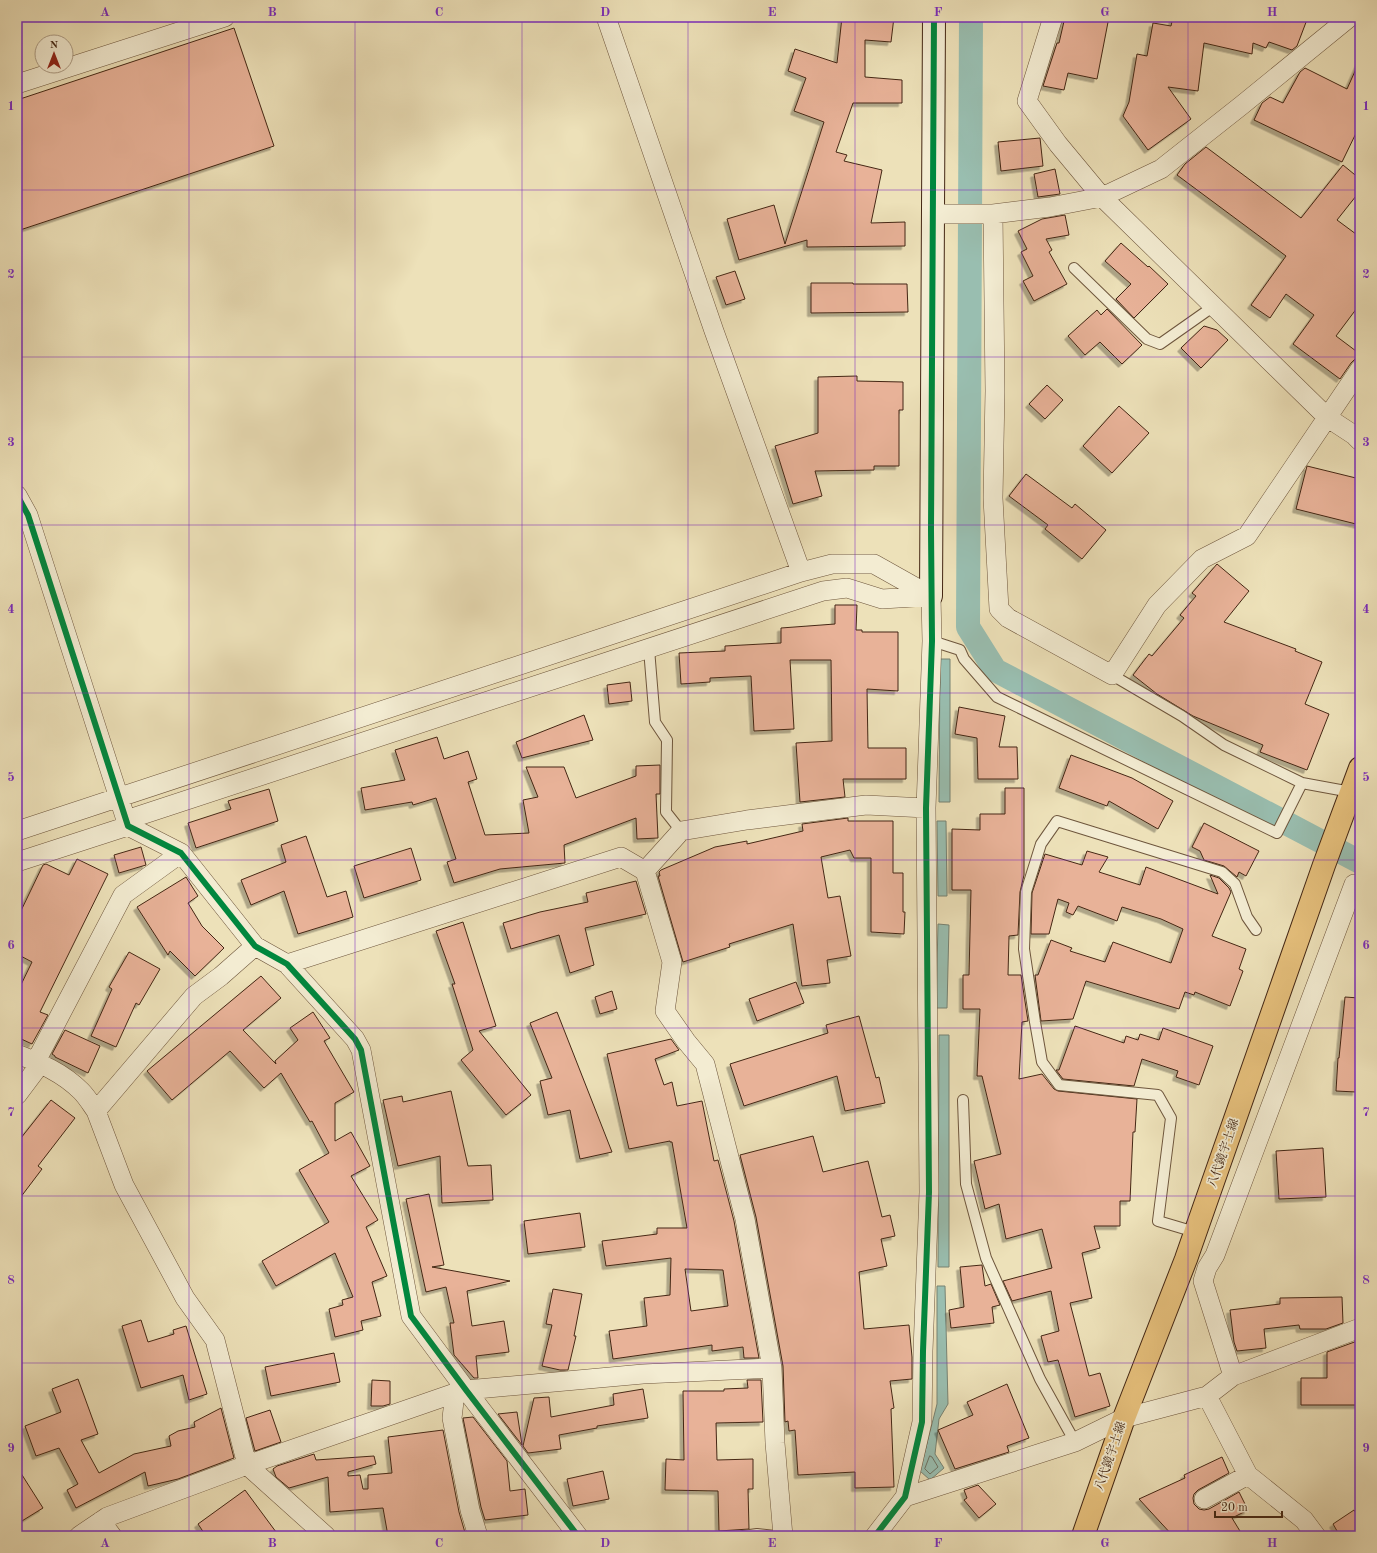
<svg xmlns="http://www.w3.org/2000/svg" width="1377" height="1553" viewBox="0 0 1377 1553" font-family="'Old Standard TT','Noto Serif JP',serif">
<style>
.water{fill:#99beb0;stroke:#778272}
.lines{fill:none;stroke-linecap:round;stroke-linejoin:round}
.shore{stroke:#6e7262;stroke-width:1}
.canal{stroke:#99beb0;stroke-width:24}
.building{fill:#e8b298;stroke:#442714;fill-rule:evenodd;filter:url(#shadow)}
.lane-casing{stroke:#6e563d;stroke-width:12}
.street-casing{stroke:#6e563d;stroke-width:20}
.secondary-casing{stroke:#442714;stroke-width:24}
.primary-casing{stroke:#442714;stroke-width:24}
.lane{stroke:#f3ecd2;stroke-width:10}
.street{stroke:#f3ecd2;stroke-width:19}
.secondary{stroke:#f3ecd2;stroke-width:22}
.primary{stroke:#e6c07c;stroke-width:22}
.cycleway-casing{stroke:#f3ecd2;stroke-width:8}
.cycleway{stroke:#00873e;stroke-width:6}
.grid{fill:none;stroke:#7b2cbf;stroke-width:1;stroke-opacity:0.55}
.labels{text-anchor:middle;stroke-width:3.5;stroke-linejoin:round;paint-order:stroke}
.street-label{font-size:12px;fill:#442714;stroke:#f3ecd2}
.neatline{fill:none;stroke:#7b2cbf;stroke-width:1.5}
.grid-label{font-size:13px;text-anchor:middle;font-weight:bold;fill:#7b2cbf}
</style>
<defs>
<filter id="shadow"><feDropShadow dx="-3.5" dy="3.5" stdDeviation="0" flood-color="#0004"/></filter>
</defs>
<rect width="100%" height="100%" fill="#ede1b9"/>
<filter id="stains"><feTurbulence type="fractalNoise" baseFrequency=".005" numOctaves="4"/><feColorMatrix values="0 0 0 0 .2 0 0 0 0 .09 0 0 0 0 .02 0 0 0 .5 -.17"/></filter>
<radialGradient id="worn" r=".72"><stop offset=".6" stop-color="#630" stop-opacity="0"/><stop offset="1" stop-color="#630" stop-opacity=".3"/></radialGradient>
<!-- water -->
<path class="water" d="M940,659H950V802H939Z
M937,821H946L947,896H938Z
M938,924L949,925L947,1008H936Z
M939,1035H949V1267H938Z
M937,1286H945L948,1404L939,1419L935,1454L944,1468L930,1480L920,1471L937,1404Z"/>
<g class="lines">
<!-- shore -->
<path class="shore" d="M930,1456L932,1457L938,1467L930,1474L925,1469Z"/>
<!-- canal -->
<path class="canal" d="M971,17L968,627L995,670L1360,862"/>
</g>
<!-- building -->
<path class="building" d="M842,17H894L891,42L865,40V77L902,80V103H853L836,152L847,155L844,161L882,170L871,223L905,222V246L807,247V240L739,260L727,219L774,205L785,244L824,122L794,111L806,78L788,71L795,49L837,63Z
M1065,17H1109L1097,79L1068,73L1064,90L1043,86L1057,43H1059Z
M1173,17H1308L1297,46L1292,50L1269,42L1266,48L1253,43L1252,54L1204,43L1198,91L1168,87L1191,119L1148,150L1123,116L1129,102L1137,54L1147,56L1153,23L1171,26Z
M234,28L274,146L17,231V100Z
M1360,60V125L1342,162L1254,120L1262,103L1270,97L1283,103L1300,72L1305,68L1347,89Z
M1040,138L1043,166L1001,171L998,142Z
M1206,147L1301,218L1343,165L1360,179V191L1337,220L1360,237V304L1336,336L1360,354V358L1355,359L1351,363L1340,379L1293,344L1314,315L1286,294L1270,318L1251,305L1286,256L1177,175L1185,164Z
M1055,169L1060,194L1038,197L1034,174Z
M1065,215L1069,235L1046,239L1052,250L1049,252L1067,284L1034,301L1023,281L1033,276L1021,252L1027,249L1018,231L1042,219Z
M1121,243L1148,267L1149,266L1168,284L1134,318L1116,299L1131,284L1105,261Z
M735,271L745,299L726,305L716,277Z
M811,283H853V284H907L908,312L811,313Z
M1107,309L1142,345L1122,364L1100,342L1085,355L1068,336L1097,310L1101,315Z
M1204,326L1217,330L1228,340L1201,368L1181,348Z
M857,376V381L903,382V410H899V466H874V470L815,471L822,496L793,504L775,446L818,433V377Z
M1047,385L1063,400L1045,419L1029,404Z
M1119,406L1149,433L1112,473L1083,446Z
M1307,466L1360,479V525L1296,509Z
M1026,474L1072,508L1075,504L1106,530L1082,559L1045,529L1048,525L1009,496Z
M1217,564L1249,591L1224,622L1296,649L1295,651L1322,662L1305,704L1329,714L1307,770L1260,752L1263,745L1193,716L1157,694L1133,675L1149,654L1152,656L1184,618L1180,615L1196,596L1192,593Z
M835,605H857L856,630H862V632H898V691L867,689L868,748H906V779H843L845,797L800,802L796,743L832,741L831,660H790L794,729L754,731L751,676L710,678V682L681,684L679,653L725,651V646L781,643V628L835,624Z
M630,682L632,701L609,704L607,685Z
M959,707L1005,716L999,747H1017L1018,779H978L977,738L955,734Z
M584,715L593,740L522,758L516,742Z
M437,737L444,759L468,751L477,779L468,782L485,835L529,833L523,800L538,797L526,767H564L576,798L636,776V766L660,765V794H656L658,838L637,839L636,818L564,845L565,863L500,869L454,883L447,862L456,859L436,798L413,805L412,802L365,810L361,788L405,780L395,750Z
M1071,755L1132,778L1173,801L1158,829L1109,801L1107,806L1059,788Z
M1005,788H1024V875L1020,892L1018,935L1009,936L1008,975H1021L1028,1021L1022,1022L1019,1079L1042,1074L1054,1089L1058,1091L1137,1099L1135,1132H1133L1130,1201H1120V1226H1094L1100,1248L1082,1253L1092,1298L1070,1303L1089,1376L1100,1373L1110,1406L1075,1417L1058,1360L1048,1362L1041,1336L1059,1331L1051,1291L1012,1301L1003,1281L1052,1268L1042,1229L1006,1239L999,1204L985,1209L974,1161L1001,1154L982,1076H977L980,1009H963V975H969L971,890H952V829L980,830V814H1005Z
M269,789L278,821L196,848L188,823L231,809L228,801Z
M848,818V821H893V873H903V912H905L904,934L871,932V858H854L850,850L821,857L828,898L840,896L851,956L827,960L830,983L802,986L793,924L729,944L730,947L683,962L658,876H660L659,872L661,870L715,847L747,841V844L803,831L802,824Z
M1204,823L1259,851L1246,876L1239,872L1237,877L1224,866L1204,860L1200,851L1192,847Z
M306,836L327,897L346,891L353,917L298,934L284,891L251,905L241,880L286,862L281,845Z
M141,847L146,865L119,873L114,855Z
M411,848L421,880L364,898L354,866Z
M1087,851L1108,857L1099,872L1140,885L1146,867L1218,894L1210,875L1219,878L1229,888L1231,892L1212,936L1246,949L1239,969L1243,971L1230,1006L1195,992L1194,995L1185,992L1179,1009L1086,981L1073,1019L1041,1021L1035,975H1038L1051,940L1072,948L1070,951L1105,962L1113,942L1171,963L1183,929L1161,919L1122,907L1117,921L1078,906L1073,915L1066,912L1069,903L1058,899L1049,934H1031L1032,893L1045,854L1082,865Z
M77,859L108,874L40,1012L48,1015L32,1044L17,1037V993L32,962L17,954V919L43,865L46,864L69,875Z
M186,877L198,896L188,903L202,926L224,948L195,976L170,951L168,955L137,907Z
M636,881L646,914L585,928L594,965L570,973L559,935L511,949L503,923L540,912L588,902L586,893Z
M463,922L496,1026L479,1031L531,1095L506,1115L461,1060L473,1050L452,984H455L436,931Z
M129,952L160,969L139,1005L136,1003L116,1047L91,1036L112,989L109,987Z
M261,976L281,998L243,1030L276,1064L275,1061L298,1040L290,1028L313,1012L330,1038L324,1041L354,1092L335,1103V1141L351,1132L370,1166L351,1176L378,1220L366,1227L387,1276L372,1282L381,1316L361,1321L363,1330L335,1337L329,1309L343,1305L342,1300L353,1297L335,1253L276,1286L262,1261L329,1222L299,1170L329,1153L312,1121L310,1122L281,1073L264,1088L230,1051L172,1100L147,1071Z
M796,982L804,1003L757,1021L749,999Z
M612,991L617,1009L600,1014L595,997Z
M1345,997L1359,998L1356,1092L1336,1091L1338,1058H1339Z
M557,1012L612,1152L580,1159L570,1110L548,1115L540,1081L552,1078L530,1023Z
M859,1016L876,1078L879,1077L885,1103L845,1111L837,1076L744,1106L730,1064L828,1033L826,1025Z
M1075,1026L1124,1043L1126,1036L1138,1040L1140,1034L1159,1040L1163,1028L1213,1046L1199,1085L1176,1077L1178,1071L1142,1059L1134,1086L1063,1079L1056,1070H1059Z
M65,1030L100,1046L88,1073L55,1057V1056L52,1054Z
M671,1039L679,1050L655,1059L664,1085L672,1082L677,1106L702,1101L714,1161L718,1160L734,1221L759,1358H744L743,1347L712,1351V1345L613,1359L609,1331L647,1326L644,1298L670,1295L671,1258L606,1266L602,1241L657,1234V1228H687L672,1142H670V1141L629,1149L607,1054ZM685,1269L723,1270L728,1306L691,1311Z
M451,1091L468,1166L491,1165L493,1200L442,1203L440,1156L398,1166L383,1100L402,1096L403,1102Z
M51,1100L75,1118L38,1166L42,1169L17,1202V1143Z
M813,1136L823,1172L868,1161L882,1217L890,1215L895,1236L881,1239L887,1266L859,1272L864,1329L909,1325L912,1357V1379L890,1381L894,1408L891,1409L894,1487L855,1488V1472L798,1475L795,1430L789,1431L788,1421L785,1422L783,1366L756,1217L740,1155Z
M1323,1148L1326,1197L1279,1199L1276,1151Z
M429,1194L444,1265L432,1267L510,1281L467,1291L472,1326L504,1321L509,1352L476,1356L478,1378H474L454,1355L450,1323H454L446,1287L426,1292L406,1199Z
M580,1213L585,1247L528,1254L524,1221Z
M982,1265L985,1286L991,1284L1000,1305L992,1307L994,1323L951,1328L949,1310L964,1307L960,1267Z
M553,1289L582,1294L574,1336H576L568,1370H560L542,1366L552,1325L546,1324Z
M1342,1297L1343,1323L1326,1329H1300L1299,1325L1264,1329L1266,1348L1237,1351L1234,1342L1230,1310L1280,1304V1298Z
M141,1320L148,1342L174,1334L173,1330L186,1326L207,1394L189,1400L183,1375L141,1388L122,1326Z
M1360,1340V1405H1301V1378H1327V1352Z
M334,1353L340,1382L271,1396L265,1367Z
M78,1379L98,1434L81,1440L99,1473L134,1454L171,1446L169,1436L178,1431L195,1427L194,1422L221,1408L234,1458L178,1479L148,1486L145,1472L76,1508L67,1490L78,1484L59,1448L36,1456L25,1426L61,1412L52,1389Z
M372,1380L390,1381V1404L383,1406H371Z
M747,1380H761L763,1422L716,1423L717,1460L753,1459V1489H748L749,1529L719,1531L718,1491L665,1490L666,1459L684,1460L683,1391H724V1389L748,1388Z
M1007,1384L1029,1438L1007,1446L1009,1452L955,1469L938,1430L973,1415L967,1402Z
M643,1389L648,1418L597,1426V1428L559,1435L561,1449L528,1453L523,1446L534,1398L549,1397L551,1417L614,1405L613,1394Z
M270,1410L281,1442L255,1451L246,1418Z
M517,1412L522,1445L498,1414Z
M473,1417L507,1461L510,1491L525,1489L528,1515L485,1520L481,1507L463,1418Z
M443,1430L459,1512L466,1536H388L383,1508L330,1512L328,1477L289,1488L276,1477L273,1469L277,1466L314,1454L316,1460L374,1456L376,1464L348,1472V1476L360,1475L363,1489H368V1475L392,1473L388,1437Z
M1222,1457L1229,1473L1198,1490L1194,1494L1193,1498L1194,1504L1199,1509L1204,1510L1209,1509L1239,1492L1248,1510L1232,1518L1243,1536H1173L1139,1499L1185,1478L1184,1475Z
M17,1467L43,1508L17,1524Z
M603,1471L609,1499L573,1506L567,1479Z
M978,1485L996,1504L979,1518L964,1500L967,1498L964,1490Z
M245,1490L279,1536H206L198,1524Z
M1354,1510L1360,1519V1536H1340L1333,1524Z"/>
<g class="lines">
<defs>
<path id="lane" d="M1074,268L1147,339L1160,344L1214,306
M932,641L960,650L964,659L997,697L1277,833L1302,783
M649,649L655,722L667,740L666,812L681,831
M1112,675L1182,716L1224,745L1302,783L1351,792
M963,1100L966,1184L986,1258L1040,1379L1075,1442
M1195,1232L1158,1221L1171,1118L1158,1095L1059,1085L1042,1062L1035,1022L1024,949L1026,892L1041,844L1057,821L1222,872L1235,884L1247,917L1256,930
M743,1536L757,1534L775,1536"/>
<path id="street" d="M606,17L714,331L801,572
M1053,17L1027,101L1058,144L1102,197L1328,418L1354,435L1360,441
M17,84L225,17
M933,214H993L1050,207L1102,197L1161,169L1242,105L1350,17
M993,214L995,391L993,498L999,609L1008,618L1112,675L1157,605L1202,559L1247,536L1360,369
M17,495L28,515L128,826L181,853L255,946L287,964L355,1039L361,1050L411,1316L466,1390L578,1536
M126,820L823,591L847,588L882,599L931,596
M17,831L641,625L801,572L832,564H874L931,596
M17,862L128,826
M645,871L672,962L665,1011L686,1041L705,1064L745,1219L772,1368L775,1443L783,1536
M287,964L621,857L645,871L681,831L747,820L866,805L926,808
M17,1054C40,1063 63,1073 81,1091C87,1097 91,1104 96,1111L194,996L221,976L255,946
M17,1095L35,1071L36,1061L123,895L181,853
M96,1111L124,1185L185,1298L215,1340L247,1465L326,1536
M1233,1376L1203,1281L1207,1268L1215,1255L1354,884L1360,886
M455,1393L452,1418L470,1510L478,1536
M1207,1396L1248,1475L1304,1520L1316,1536
M905,1497L1075,1442L1124,1418L1207,1396L1233,1376L1360,1328
M1204,1499L1248,1475
M101,1521L112,1536
M79,1536L107,1517L247,1465L455,1393L466,1390L643,1374L772,1368
M875,1536L905,1497L922,1422L923,1351L929,1192L926,808L932,641L931,596"/>
<path id="secondary" d="M931,596L934,17"/>
<path id="primary" d="M1083,1536L1124,1418L1186,1259L1324,865L1360,768"/>
</defs>
<!-- lane casing -->
<use href="#lane" class="lane-casing"/>
<!-- street casing -->
<use href="#street" class="street-casing"/>
<!-- secondary casing -->
<use href="#secondary" class="secondary-casing"/>
<!-- primary casing -->
<use href="#primary" class="primary-casing"/>
<!-- lane -->
<use href="#lane" class="lane"/>
<!-- street -->
<use href="#street" class="street"/>
<!-- secondary -->
<use href="#secondary" class="secondary"/>
<!-- primary -->
<use href="#primary" class="primary"/>
<defs>
<path id="cycleway" d="M17,495L28,515L128,826L181,853L255,946L287,964L355,1039L361,1050L411,1316L466,1390L578,1536
M875,1536L905,1497L922,1422L923,1351L929,1192L926,808L932,641L931,530L934,17"/>
</defs>
<!-- cycleway casing -->
<use href="#cycleway" class="cycleway-casing"/>
<!-- cycleway -->
<use href="#cycleway" class="cycleway"/>
</g>
<!-- grid -->
<path class="grid" d="M189,17V1536M355,17V1536M522,17V1536M688,17V1536M855,17V1536M1022,17V1536M1188,17V1536M17,190H1360M17,357H1360M17,525H1360M17,693H1360M17,860H1360M17,1028H1360M17,1196H1360M17,1363H1360"/>
<g class="labels">
<!-- street labels -->
<g class="street-label">
<text transform="translate(1223 1153) rotate(-71)" y="4">八代鏡宇土線</text>
<text transform="translate(1110 1456) rotate(-71)" y="4">八代鏡宇土線</text>
</g>
</g>
<!-- margin -->
<rect width="1377" height="1553" fill="none" stroke="#ede1b9" stroke-width="44"/>
<!-- north arrow -->
<g transform="translate(54 54)"><circle r="19" fill="#f3ecd2" stroke="#ad9d86"/>
<path d="M0-3L7 15L0 10L-7 15Z" fill="#8f2418"/>
<text y="-6" font-size="11" font-weight="bold" text-anchor="middle" fill="#442714">N</text>
</g>
<!-- scale -->
<path d="M1215 1511v6h67v-6" fill="none" stroke="#442714" stroke-width="2"/>
<text x="1221" y="1511" font-size="12" fill="#442714" stroke="#f3ecd2" stroke-width="3" paint-order="stroke">20 m</text>
<rect x="22" y="22" width="1333" height="1509" class="neatline"/>
<g class="grid-label">
<text x="105" y="16">A</text>
<text x="272" y="16">B</text>
<text x="439" y="16">C</text>
<text x="605" y="16">D</text>
<text x="772" y="16">E</text>
<text x="938" y="16">F</text>
<text x="1105" y="16">G</text>
<text x="1272" y="16">H</text>
<text x="11" y="110">1</text>
<text x="1366" y="110">1</text>
<text x="11" y="278">2</text>
<text x="1366" y="278">2</text>
<text x="11" y="446">3</text>
<text x="1366" y="446">3</text>
<text x="11" y="613">4</text>
<text x="1366" y="613">4</text>
<text x="11" y="781">5</text>
<text x="1366" y="781">5</text>
<text x="11" y="949">6</text>
<text x="1366" y="949">6</text>
<text x="11" y="1116">7</text>
<text x="1366" y="1116">7</text>
<text x="11" y="1284">8</text>
<text x="1366" y="1284">8</text>
<text x="11" y="1452">9</text>
<text x="1366" y="1452">9</text>
<text x="105" y="1547">A</text>
<text x="272" y="1547">B</text>
<text x="439" y="1547">C</text>
<text x="605" y="1547">D</text>
<text x="772" y="1547">E</text>
<text x="938" y="1547">F</text>
<text x="1105" y="1547">G</text>
<text x="1272" y="1547">H</text>
</g>
<rect width="100%" height="100%" filter="url(#stains)"/>
<rect width="100%" height="100%" fill="url(#worn)"/>
</svg>
